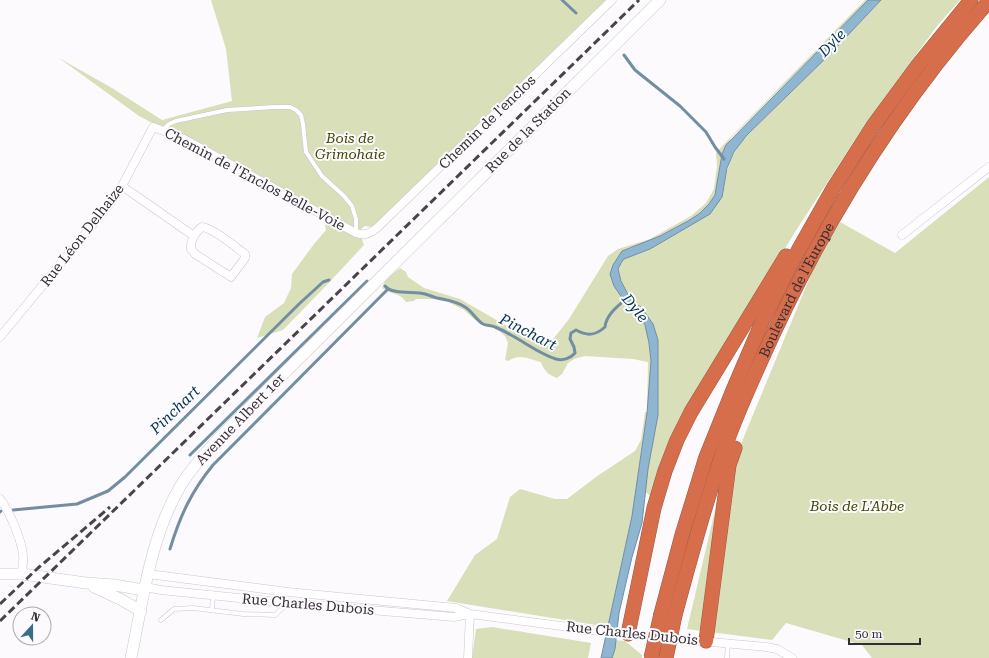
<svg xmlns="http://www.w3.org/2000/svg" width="989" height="658" viewBox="0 0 989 658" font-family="'Roboto Serif',serif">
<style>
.green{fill:#d8dfb9}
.water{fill:#8fb6d1;stroke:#738da2}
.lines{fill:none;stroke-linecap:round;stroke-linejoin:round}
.stream{stroke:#738da2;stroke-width:3}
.lane-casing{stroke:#cec3d4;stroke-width:5}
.street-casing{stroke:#cec3d4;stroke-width:9}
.secondary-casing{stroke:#cec3d4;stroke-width:12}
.highway-casing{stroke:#9d5844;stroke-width:15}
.lane{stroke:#fff;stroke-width:4}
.street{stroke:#fff;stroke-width:8}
.secondary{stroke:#fff;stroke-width:11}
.highway{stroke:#d66e4c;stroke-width:14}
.rail{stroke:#49444b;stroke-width:3;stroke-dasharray:8 4;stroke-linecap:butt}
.highway-bridge-casing{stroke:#9d5844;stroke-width:15;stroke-linecap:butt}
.highway-bridge{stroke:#d66e4c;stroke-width:14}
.labels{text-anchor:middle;stroke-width:4;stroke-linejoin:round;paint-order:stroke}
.street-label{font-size:14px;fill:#332e35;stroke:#fcfafd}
.park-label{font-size:14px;font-style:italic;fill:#414800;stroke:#fcfafd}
.water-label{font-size:15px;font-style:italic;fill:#003450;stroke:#fcfafd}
</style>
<rect width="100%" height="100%" fill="#fcfafd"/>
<!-- green -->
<path class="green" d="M211,0H607L372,227L365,226L359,231L364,245L322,290L283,330L257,338L265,317L284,303L291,288L292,274L314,244L326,230L323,214L139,116L59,58L112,88L162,120L232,101L226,49Z
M865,0H868L731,138L722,154L715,195L709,204L699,214L688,221L660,236L626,249L613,265L627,305L635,312L645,325L649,343L651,361L647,413L636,492L632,516L608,627L447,601L475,555L497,539L510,497L520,489L555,499H567L596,477L635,451L641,440L645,412H647L648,362L633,359L585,356L574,359L568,363L562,374L557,378C550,376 543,370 541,362C528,359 520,353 508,361L505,360L508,343L505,336L498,330L474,319L464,310L448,302L434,299H416L414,301L406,302C399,292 392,295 382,288L386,279L400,268L406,272L408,277L424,288L460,299L535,342L544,343L554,338L569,319L608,256L618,249L650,239L691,216L706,203L714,189L717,166L716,153L725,143Z
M881,0H960L937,26L866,123L795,232L755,299L652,497L644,491L658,415V340L641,307L632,302L621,280L618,269L621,263L624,259L650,249L667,239L722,197C727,169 728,160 746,136L832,52Z
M989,177V658H872L862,645L786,623L772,640L687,629L717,502L812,272L840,222L895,253Z
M492,627L591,643L588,658H472L476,629Z
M605,639L625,641L642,655V658H601Z"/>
<!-- water -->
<path class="water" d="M868,0H881L832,52L746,136L734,152L727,168L722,197L710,214L650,249L624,259L621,263L618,269L621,281L632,302L641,307L653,324L658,340V415L648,469L642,523L632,557L619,613L615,649L612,658H601L632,516L647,413L651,361L649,343L645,325L635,312L627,305L614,286L610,274L613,265L622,251L660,236L688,221L699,214L709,204L715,195L722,154L726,145Z"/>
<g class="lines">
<!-- stream -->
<path class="stream" d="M562,0L576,13
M624,55L635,70L680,106L706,132L715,147L724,159
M385,286C392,295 414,291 425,294C429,295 433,297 437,298C447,300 456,301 465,307C472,311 476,320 483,324C487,326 491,325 495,327C500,329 506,332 511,335C526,343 540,354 556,359C563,361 571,358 575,353L574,347L570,339L571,333L576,330C587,336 595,336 605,327C606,315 618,306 626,299
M190,455L367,281
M13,510L77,504L108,491L125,477L299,304L323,282L329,280
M0,512L1,511
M170,549C180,516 191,492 213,465L388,289"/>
<defs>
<path id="lane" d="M163,130L169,124L176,121L227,110L274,107H290L296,110L301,115L303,124L306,152L322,176L344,196L352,206L356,219V232
M212,610L213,596
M161,620L174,609L193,608L243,614L275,615L287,604
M727,658L728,643"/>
<path id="street" d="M122,186L194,236
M202,227C213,228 236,247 245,254V258L231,277L195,254L191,249C190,241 195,232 202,227Z
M902,235L989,167
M0,337L109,205L122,186L153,127L184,139L356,233C365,236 371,233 378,227L612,0
M0,499C9,510 22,541 23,555C24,561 22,568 22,574
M148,574L288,592L456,608L470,614L622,634L766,647L777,649L792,658
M145,587L161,590L287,603L454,617L469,614
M468,658L470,614"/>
<path id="secondary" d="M0,574H22L86,583L114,585L144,590
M94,587L120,599L141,611
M131,658C143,600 150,537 181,485C192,467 207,451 221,436L660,0"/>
<g id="highway">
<path d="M661,614L682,535L706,457L733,390L763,320L799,249L834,187L873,126L918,65L971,0"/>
<path id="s1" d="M675,615C689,564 702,514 719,464C730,430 745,396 760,363C818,232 893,109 989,1"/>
<path d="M628,634L654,508L665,471L677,440L691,412L786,256"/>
<path d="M706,641L729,465L735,448"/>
</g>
</defs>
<!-- lane casing -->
<use href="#lane" class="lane-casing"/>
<!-- street casing -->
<use href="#street" class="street-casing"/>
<!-- secondary casing -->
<use href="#secondary" class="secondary-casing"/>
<!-- highway casing -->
<use href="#highway" class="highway-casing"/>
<!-- lane -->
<use href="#lane" class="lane"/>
<!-- street -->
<use href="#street" class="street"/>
<!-- secondary -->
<use href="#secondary" class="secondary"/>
<!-- highway -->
<use href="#highway" class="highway"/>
<!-- rail -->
<path class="rail" d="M0,604L38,568L110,507
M0,621L639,0"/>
<defs>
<path id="highway-bridge" d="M651,658L661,614
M666,658L675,615"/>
</defs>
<!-- highway-bridge casing -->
<use href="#highway-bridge" class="highway-bridge-casing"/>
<!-- highway-bridge -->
<use href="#highway-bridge" class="highway-bridge"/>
</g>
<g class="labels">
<!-- street labels -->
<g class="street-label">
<text transform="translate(487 122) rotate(-44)" y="5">Chemin de l'enclos</text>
<text transform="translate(528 130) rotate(-45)" y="5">Rue de la Station</text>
<text transform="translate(255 179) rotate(28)" y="5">Chemin de l'Enclos Belle-Voie</text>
<text transform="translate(82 235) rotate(-52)" y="5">Rue Léon Delhaize</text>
<text dy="5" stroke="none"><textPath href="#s1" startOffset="348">Boulevard de l'Europe</textPath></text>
<text transform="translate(240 419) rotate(-46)" y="5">Avenue Albert 1er</text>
<text transform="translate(308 604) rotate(5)" y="5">Rue Charles Dubois</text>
<text transform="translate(632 633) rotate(6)" y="5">Rue Charles Dubois</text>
</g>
<!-- park labels -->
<g class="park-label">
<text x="350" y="143">Bois de<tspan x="350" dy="16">Grimohaie</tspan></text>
<text x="857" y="511">Bois de L'Abbe</text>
</g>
<!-- water labels -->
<g class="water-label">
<text transform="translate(832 43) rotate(-46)" y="5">Dyle</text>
<text transform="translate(635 308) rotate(51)" y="5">Dyle</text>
<text transform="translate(528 332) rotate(27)" y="5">Pinchart</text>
<text transform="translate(175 410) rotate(-44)" y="5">Pinchart</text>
</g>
</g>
<!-- north arrow -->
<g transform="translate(32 626) rotate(21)"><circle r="19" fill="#fcfafd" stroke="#aca8ad"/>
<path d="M0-3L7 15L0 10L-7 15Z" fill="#386e8a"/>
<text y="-6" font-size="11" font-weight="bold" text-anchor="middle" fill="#332e35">N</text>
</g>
<!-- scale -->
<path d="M849 638v6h71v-6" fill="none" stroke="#332e35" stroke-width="2"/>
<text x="855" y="638" font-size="12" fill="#332e35" stroke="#fcfafd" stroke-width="3" paint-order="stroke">50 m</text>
</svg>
